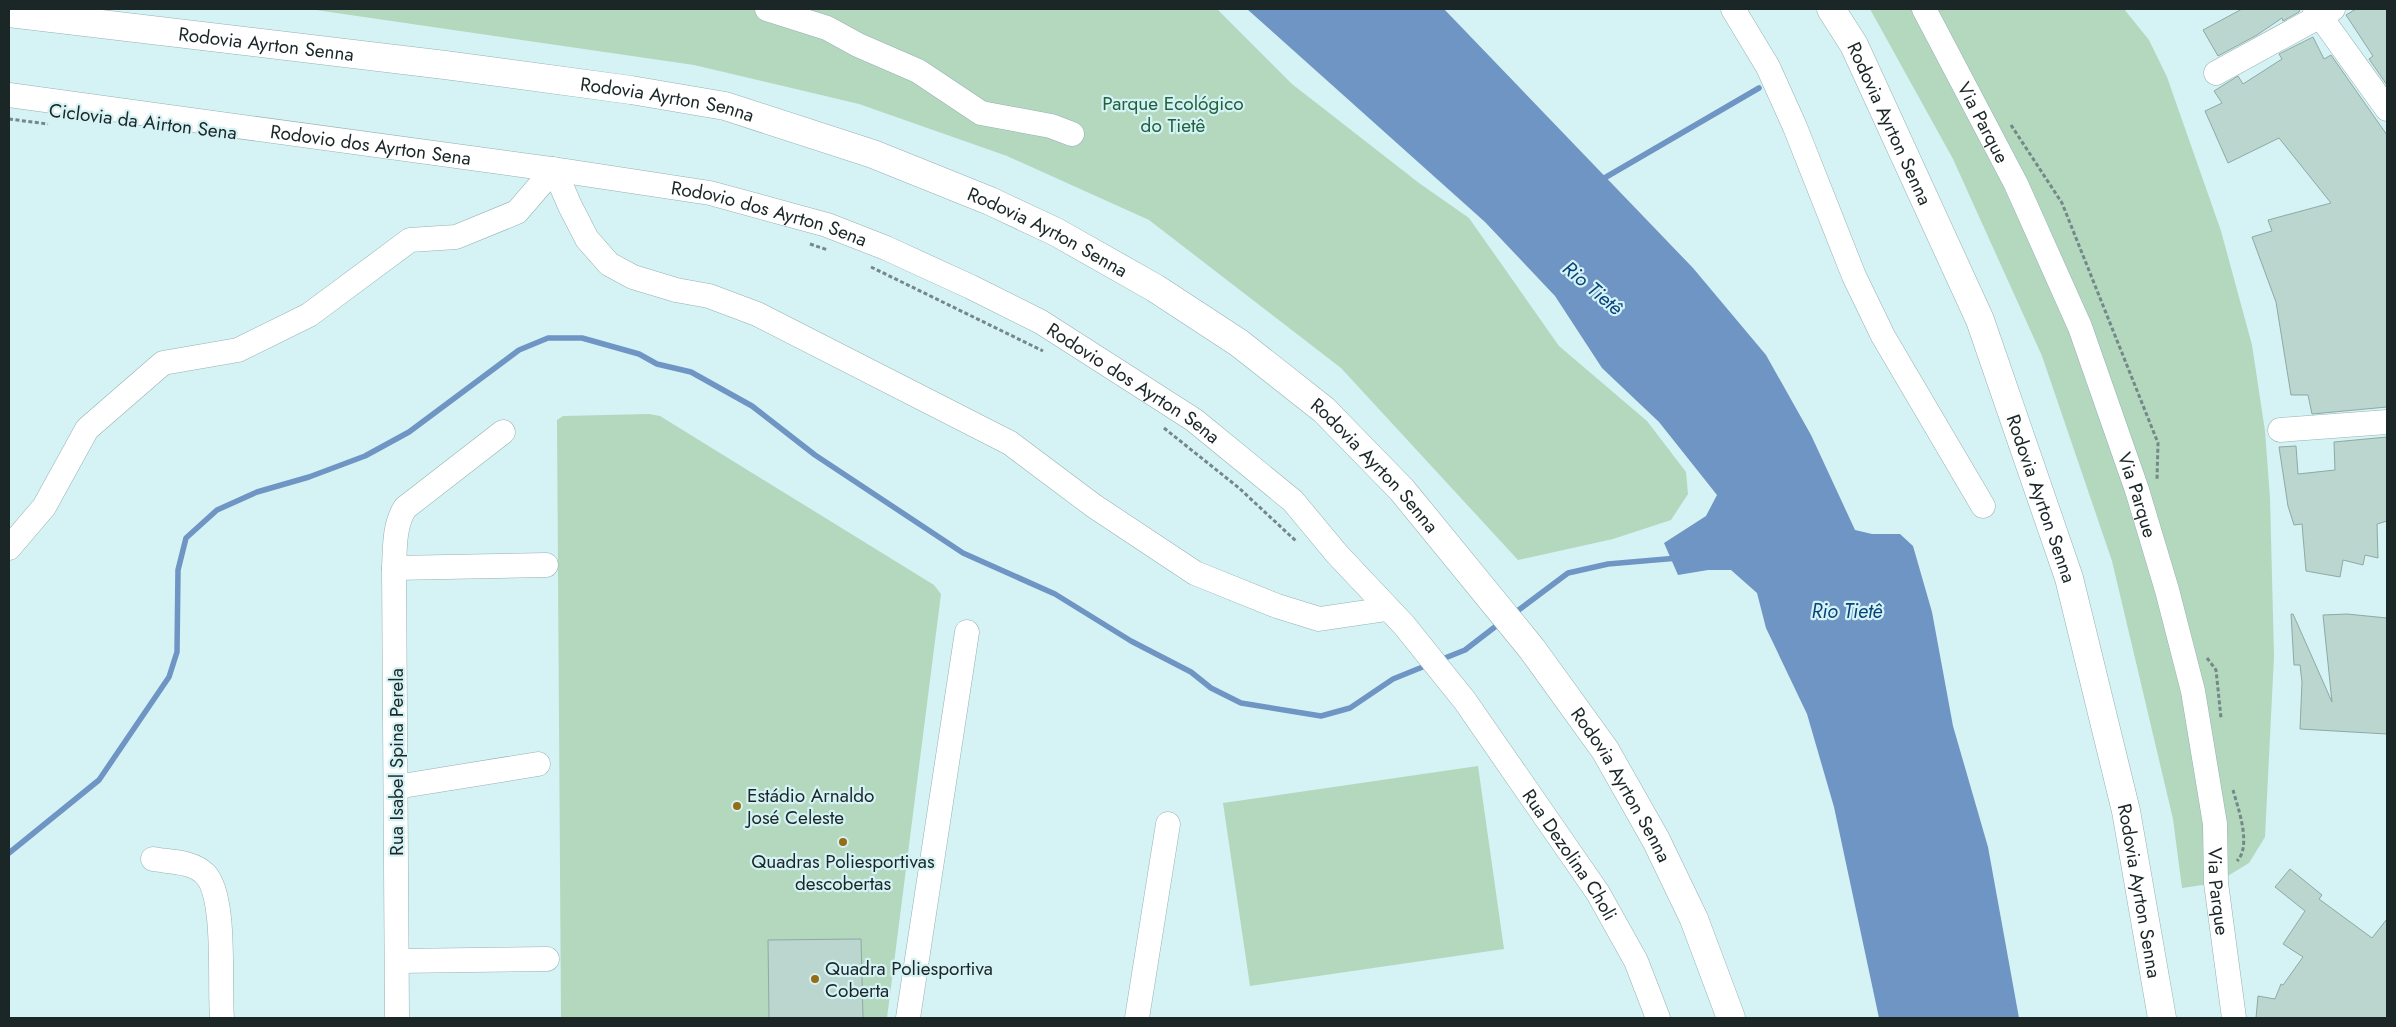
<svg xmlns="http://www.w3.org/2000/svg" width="2396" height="1027" viewBox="0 0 2396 1027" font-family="Jost,sans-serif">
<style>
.green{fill:#b3d8be}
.water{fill:#6e95c3}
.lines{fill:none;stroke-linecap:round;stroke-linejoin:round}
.stream{stroke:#6e95c3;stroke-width:5.5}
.building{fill:#bad6cf;stroke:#8fa9a3}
.minor-casing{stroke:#95b1b3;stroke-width:25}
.highway-casing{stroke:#95b1b3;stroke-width:29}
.path{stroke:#748789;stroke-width:3;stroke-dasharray:4 2.5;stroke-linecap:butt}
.minor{stroke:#fff;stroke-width:24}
.highway{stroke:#fff;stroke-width:28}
.poi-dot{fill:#956d17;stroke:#d5f2f5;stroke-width:2}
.labels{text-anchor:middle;stroke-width:4.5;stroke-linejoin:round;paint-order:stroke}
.street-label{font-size:19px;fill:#1b2627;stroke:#d5f2f5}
.park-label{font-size:19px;fill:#21613c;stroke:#d5f2f5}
.poi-label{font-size:19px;fill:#1b2627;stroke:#d5f2f5;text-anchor:start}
.water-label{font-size:20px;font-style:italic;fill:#06437b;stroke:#d5f2f5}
</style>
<rect width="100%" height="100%" fill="#d5f2f5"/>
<!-- green -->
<path class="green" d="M309,9H1217L1292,84L1419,183L1469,218L1559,346L1647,421L1686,472L1688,494L1671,520L1613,539L1518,560L1341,368L1149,220L1007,156L859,104L694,65Z
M1870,9H2124L2149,40L2167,77L2221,231L2252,345L2265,431L2270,498L2274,656L2265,837L2249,863L2216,883L2182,888L2173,819L2112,561L2042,356L1953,159Z
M649,414L660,416L934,585L941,594L887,1018H561L557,420L563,416Z
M1478,766L1504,949L1250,986L1223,803Z"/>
<!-- water -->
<path class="water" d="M1247,9H1444L1693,268L1766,355L1811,435L1855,530L1872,534H1900L1913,546L1932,612L1953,726L1988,847L2019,1018H1879L1834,807L1807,714L1766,628L1757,593L1731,570H1708L1678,575L1664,543L1706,516L1717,495L1659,422L1602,368L1555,296L1485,222Z"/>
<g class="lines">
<!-- stream -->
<path class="stream" d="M1601,180L1759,88
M1512,615L1568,573L1608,564L1678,558
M1440,660L1465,650L1500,623
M9,853L99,780L169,677L177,652L178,570L186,538L217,510L257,492L309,477L365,456L409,432L519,350L548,338H582L639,354L657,364L691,372L752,406L815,455L963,553L1055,594L1131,641L1191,672L1211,688L1241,703L1321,716L1350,708L1393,679L1430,664"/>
</g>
<!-- building -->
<path class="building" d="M2242,9H2300L2299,12L2283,21L2282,18L2257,35L2218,56L2203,30Z
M2356,9H2387V85L2369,59L2373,56L2346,15Z
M2313,37L2324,59L2331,55L2387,135V407L2312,414L2308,395H2291L2276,302L2252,237L2272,231L2268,220L2331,203L2279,138L2228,163L2205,111L2222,103L2214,91L2238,76L2243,84L2282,59L2279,54Z
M2387,437V521L2377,524L2378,558L2365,555L2363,565L2343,560L2340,577L2306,571L2302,524L2294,525L2288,506L2279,447L2296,446L2298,474L2335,470L2334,442Z
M2291,614H2293L2332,702L2323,615L2347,614L2387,618V734L2300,729L2302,682L2300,665H2294Z
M2290,869L2322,895L2319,899L2372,938L2387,919V1018H2256L2258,996L2275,999L2281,984L2283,985L2303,957L2283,944L2305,911L2275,887Z
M861,939L863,1018H769L768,940Z"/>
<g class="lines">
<defs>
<g id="minor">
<path d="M767,9L827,28L858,45L918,71L981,113L1051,126L1072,134"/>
<path d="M1733,9L1768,67L1795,127L1854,276L1883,336L1983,506"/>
<path id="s1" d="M1924,9L2016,184L2080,327L2137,490L2167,590L2193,691L2215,824L2216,883L2234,1018"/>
<path d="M2315,9L2387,109"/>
<path d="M2216,73L2333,9"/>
<path id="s2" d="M9,95L565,171L710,193L827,225L886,248L971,287L1041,322L1194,420L1293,501L1337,554L1404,625L1465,701L1598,893L1636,961L1658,1018"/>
<path d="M2280,430L2387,422"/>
<path d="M9,548L44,507L87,429L163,363L238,350L309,315L410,240L456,237L517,212L554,169L570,206L587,239L609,264L633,277L676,290L709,296L757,314L1010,443L1094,506L1195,573L1277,606L1319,619L1387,609"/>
<path d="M394,568L546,565"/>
<path d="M396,787L538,764"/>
<path d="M153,859C169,862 192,861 205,874C227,896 219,985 222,1018"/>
<path d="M397,961L547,959"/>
<path d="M397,1018L394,568C395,547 394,526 405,508L503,432"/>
<path d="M908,1018L967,632"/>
<path d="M1137,1018L1168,824"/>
</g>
<g id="highway">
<path id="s3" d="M1831,9L1854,45L1980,320L2069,578L2126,811L2162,1018"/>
<path id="s4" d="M9,13L445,65L631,90L725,106L873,154L990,201L1056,232L1155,288L1239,343L1324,410L1402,490L1532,649L1605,750L1656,840L1694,919L1731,1018"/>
</g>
</defs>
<!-- minor casing -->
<use href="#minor" class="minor-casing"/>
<!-- highway casing -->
<use href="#highway" class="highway-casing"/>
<!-- path -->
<path class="path" d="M9,119L48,124
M2011,125L2062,203L2158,443L2157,480
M810,244L828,250
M871,267L1043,351
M1164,428L1239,488L1297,542
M2207,658L2216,670L2221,718
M2233,790C2238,808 2252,846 2237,861"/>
<!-- minor -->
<use href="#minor" class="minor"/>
<!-- highway -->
<use href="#highway" class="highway"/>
</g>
<!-- markers -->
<g class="poi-dot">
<circle cx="737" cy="806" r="5"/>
<circle cx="843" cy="842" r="5"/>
<circle cx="815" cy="979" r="5"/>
</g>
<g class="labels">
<!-- street labels -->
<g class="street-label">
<text dy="7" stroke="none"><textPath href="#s4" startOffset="259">Rodovia Ayrton Senna</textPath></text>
<text dy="7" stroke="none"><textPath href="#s4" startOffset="664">Rodovia Ayrton Senna</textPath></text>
<text transform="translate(143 121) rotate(7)" y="7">Ciclovia da Airton Sena</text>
<text dy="7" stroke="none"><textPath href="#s1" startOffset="128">Via Parque</textPath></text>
<text dy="7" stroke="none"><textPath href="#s3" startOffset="129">Rodovia Ayrton Senna</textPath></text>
<text dy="7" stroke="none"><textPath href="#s2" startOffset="365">Rodovio dos Ayrton Sena</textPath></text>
<text dy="7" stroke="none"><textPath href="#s2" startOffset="770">Rodovio dos Ayrton Sena</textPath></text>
<text dy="7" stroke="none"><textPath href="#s4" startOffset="1069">Rodovia Ayrton Senna</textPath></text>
<text dy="7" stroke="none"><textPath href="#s2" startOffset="1175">Rodovio dos Ayrton Sena</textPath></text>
<text dy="7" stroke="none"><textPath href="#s4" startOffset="1474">Rodovia Ayrton Senna</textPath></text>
<text dy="7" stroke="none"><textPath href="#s1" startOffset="532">Via Parque</textPath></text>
<text dy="7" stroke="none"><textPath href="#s3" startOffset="534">Rodovia Ayrton Senna</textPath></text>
<text transform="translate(396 762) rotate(-90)" y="7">Rua Isabel Spina Perela</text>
<text dy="7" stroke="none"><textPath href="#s4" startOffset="1879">Rodovia Ayrton Senna</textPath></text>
<text dy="7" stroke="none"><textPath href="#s2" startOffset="1824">Rua Dezolina Choli</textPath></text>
<text dy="7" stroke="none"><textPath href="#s3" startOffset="939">Rodovia Ayrton Senna</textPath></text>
<text dy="7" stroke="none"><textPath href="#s1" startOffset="938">Via Parque</textPath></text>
</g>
<!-- park labels -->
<g class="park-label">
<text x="1173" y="110">Parque Ecológico<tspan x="1173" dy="22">do Tietê</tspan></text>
</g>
<!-- poi labels -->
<g class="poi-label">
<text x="747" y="802">Estádio Arnaldo<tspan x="747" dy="22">José Celeste</tspan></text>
<text x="843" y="868" text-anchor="middle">Quadras Poliesportivas<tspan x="843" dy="22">descobertas</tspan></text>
<text x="825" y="975">Quadra Poliesportiva<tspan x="825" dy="22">Coberta</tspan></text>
</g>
<!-- water labels -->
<g class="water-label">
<text transform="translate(1593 288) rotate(40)" y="7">Rio Tietê</text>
<text x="1847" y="618">Rio Tietê</text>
</g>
</g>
<!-- border -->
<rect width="2396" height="1027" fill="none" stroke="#1b2627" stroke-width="20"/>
</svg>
